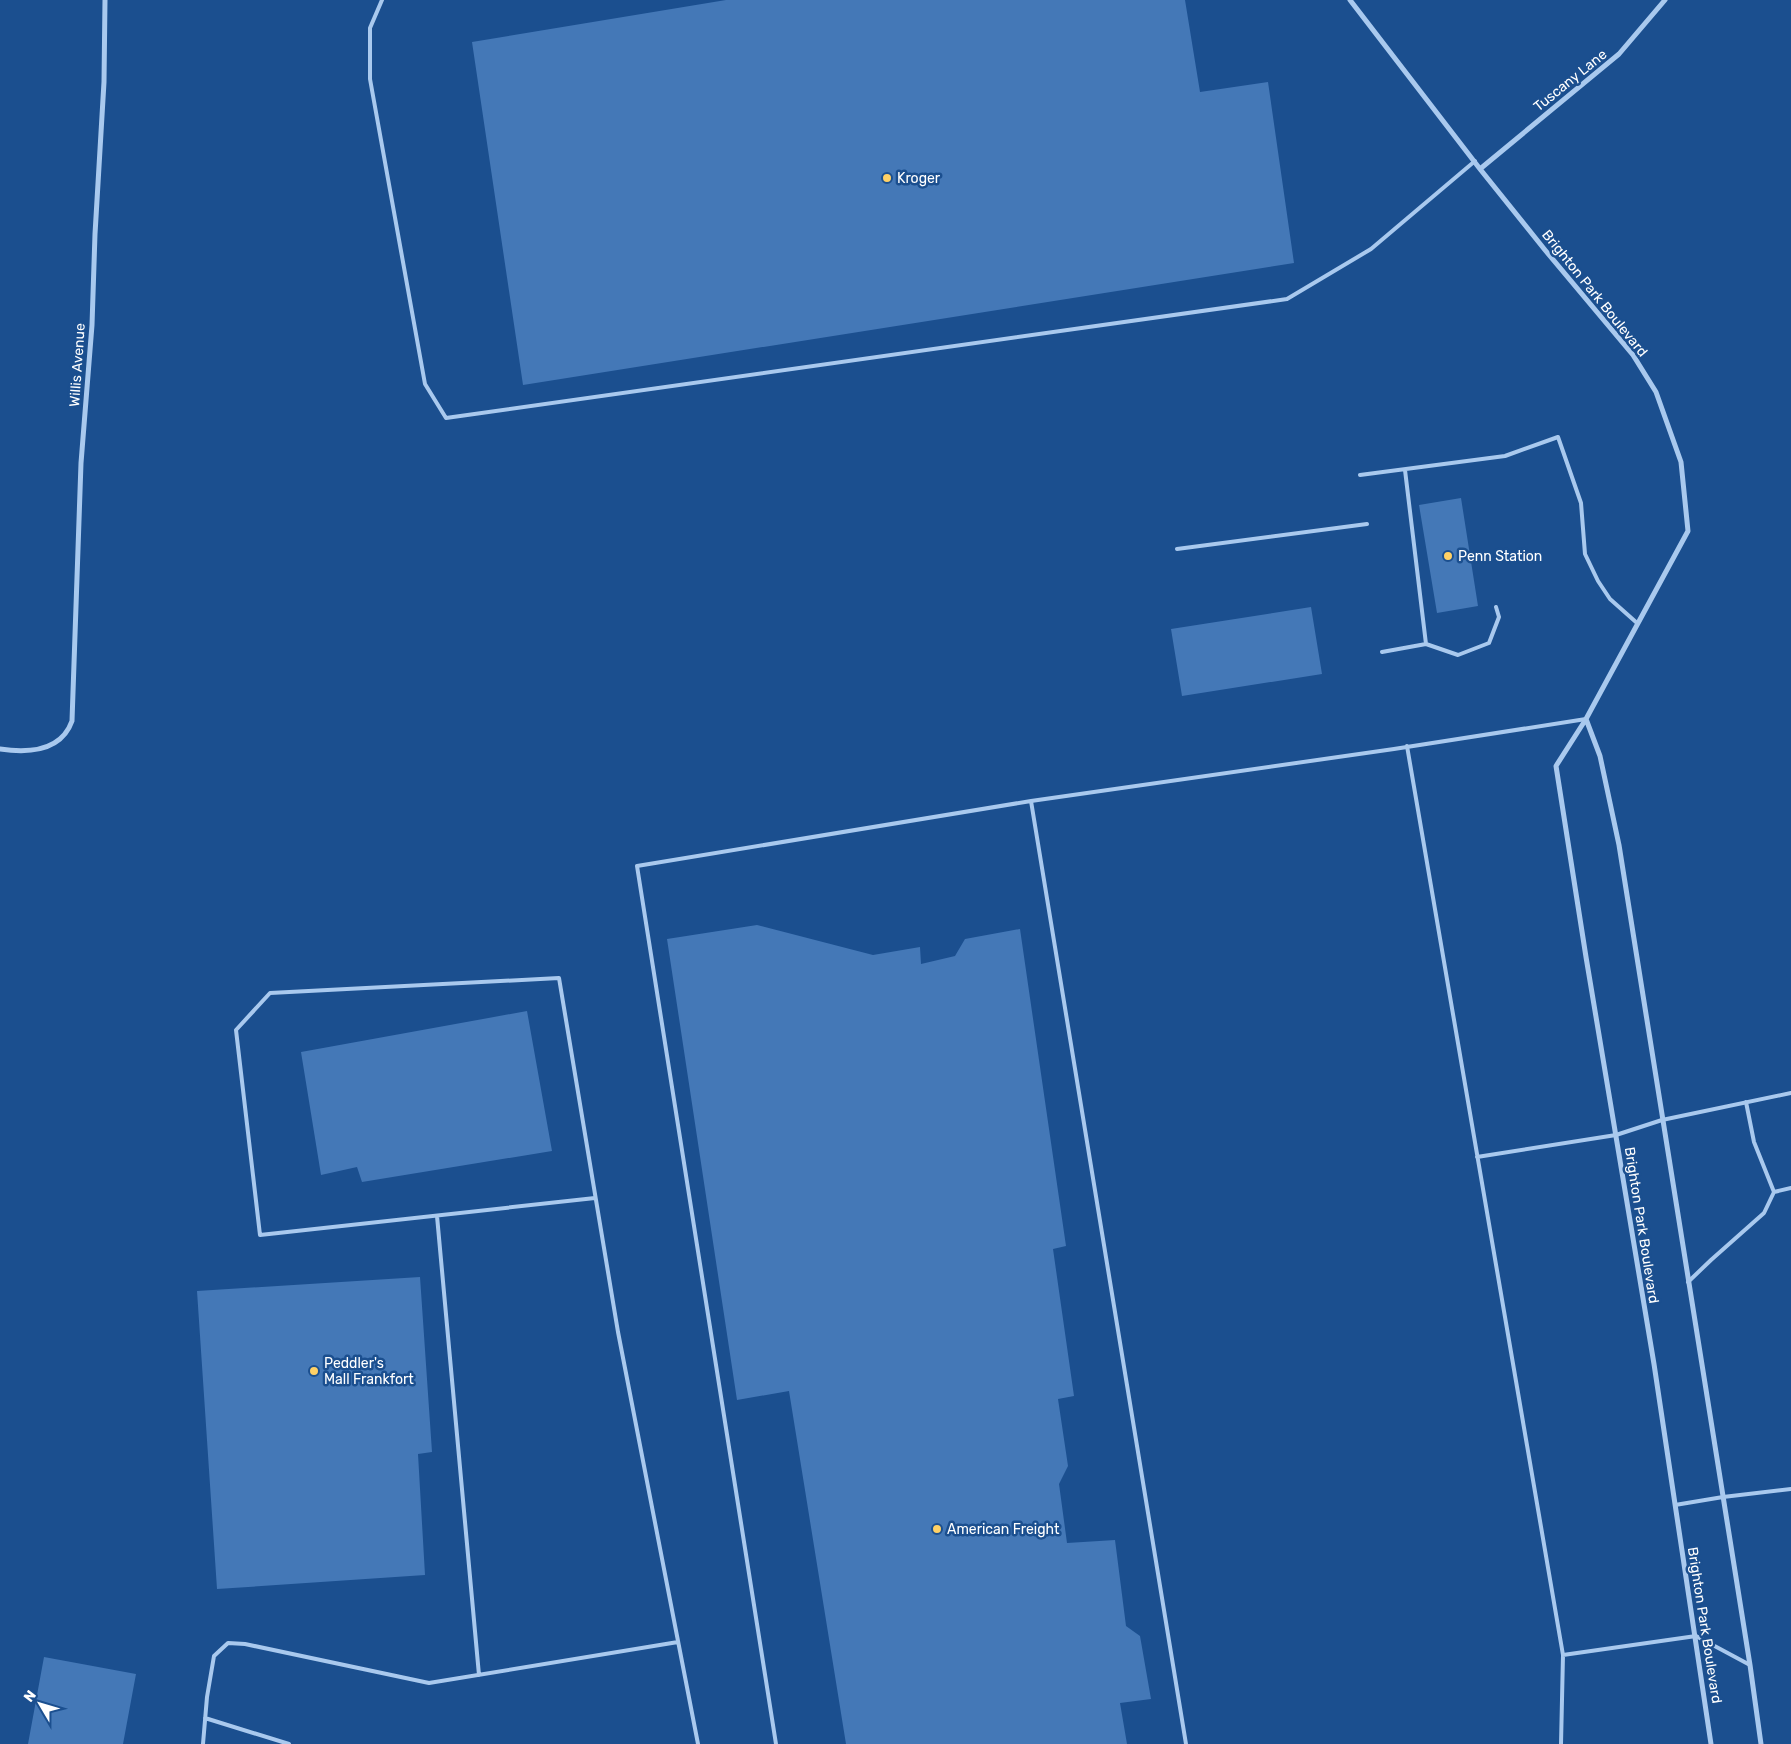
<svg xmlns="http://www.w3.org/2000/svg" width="1791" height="1744" viewBox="0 0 1791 1744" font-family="Rubik,sans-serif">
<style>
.building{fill:#4478b7}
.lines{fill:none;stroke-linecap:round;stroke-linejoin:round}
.service{stroke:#a9c9ee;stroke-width:4}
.minor{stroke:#a9c9ee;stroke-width:5}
.poi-dot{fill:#ffd166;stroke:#1b4f8f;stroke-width:2}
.labels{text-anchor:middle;stroke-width:5;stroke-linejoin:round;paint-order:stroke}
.street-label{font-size:14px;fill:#fff;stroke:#1b4f8f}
.poi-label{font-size:14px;fill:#fff;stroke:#1b4f8f;text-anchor:start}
</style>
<rect width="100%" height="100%" fill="#1b4f8f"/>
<!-- building -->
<path class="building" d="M726,0H1185L1200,92L1268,82L1294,263L523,385L472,42Z
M1461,498L1478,606L1437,613L1419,505Z
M1311,607L1322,674L1182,696L1171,629Z
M757,925L873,955L920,947L921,964L955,956L965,939L1020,929L1066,1246L1053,1249L1074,1396L1058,1399L1068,1466L1059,1484L1067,1543L1115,1540L1126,1626L1140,1636L1151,1699L1120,1703L1127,1744H846L789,1391L737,1400L667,939Z
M527,1011L552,1151L362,1182L357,1167L321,1175L301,1052Z
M420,1277L432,1452L418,1454L425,1575L217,1589L197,1291Z
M44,1657L136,1674L123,1744H28Z"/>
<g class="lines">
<!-- service -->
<path class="service" d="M382,0L370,28V79L425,384L446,418L1287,299L1371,249L1475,161
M1360,475L1505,456L1558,437L1581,503L1585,554L1598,581L1610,599L1637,623
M1177,549L1367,524
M1426,644L1458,655L1489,643L1499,617L1496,607
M1382,652L1426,644L1405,470
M1407,746L1563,1655L1696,1636L1750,1665
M1477,1157L1616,1135L1662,1120L1791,1093
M1774,1192L1791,1188
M595,1198L260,1235L236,1030L270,993L559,978L618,1332L698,1744
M437,1216L479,1675
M1688,1282L1711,1260L1764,1213L1774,1192L1754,1142L1746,1102
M1675,1505L1723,1497L1791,1489
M205,1718L289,1744
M203,1744L207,1697L214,1656L228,1643L245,1644L429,1683L678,1642
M776,1744L637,866L1031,801
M1186,1744L1031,801L1394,749L1586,719
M1561,1744L1563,1655"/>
<!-- minor -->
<path class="minor" d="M1350,0L1480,169L1545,250L1633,355L1656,392L1681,462L1688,531L1586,719L1556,766L1586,957L1654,1364L1711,1744
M1480,169L1619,54L1665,0
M1586,719L1600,756L1619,845L1750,1665L1761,1744
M0,749C27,753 61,752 72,721L81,463L92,325L95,234L104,82L105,0"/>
</g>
<!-- markers -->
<g class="poi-dot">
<circle cx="887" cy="178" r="5"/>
<circle cx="1448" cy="556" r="5"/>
<circle cx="314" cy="1371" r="5"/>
<circle cx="937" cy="1529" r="5"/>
</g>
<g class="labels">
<!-- street labels -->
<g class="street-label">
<text transform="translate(1570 80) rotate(-39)" y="5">Tuscany Lane</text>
<text transform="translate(1595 293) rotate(51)" y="5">Brighton Park Boulevard</text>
<text transform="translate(77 365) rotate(-86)" y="5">Willis Avenue</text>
<text transform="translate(1642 1225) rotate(81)" y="5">Brighton Park Boulevard</text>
<text transform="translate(1705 1625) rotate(81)" y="5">Brighton Park Boulevard</text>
</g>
<!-- poi labels -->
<g class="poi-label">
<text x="897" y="183">Kroger</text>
<text x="1458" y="561">Penn Station</text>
<text x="324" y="1368">Peddler's<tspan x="324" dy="16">Mall Frankfort</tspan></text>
<text x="947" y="1534">American Freight</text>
</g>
</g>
<!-- north arrow -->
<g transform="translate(40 1704) rotate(308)" stroke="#1b4f8f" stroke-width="4" paint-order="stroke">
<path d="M0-4L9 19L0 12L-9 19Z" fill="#ffffff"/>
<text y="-8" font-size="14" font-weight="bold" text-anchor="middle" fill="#ffffff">N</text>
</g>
</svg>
